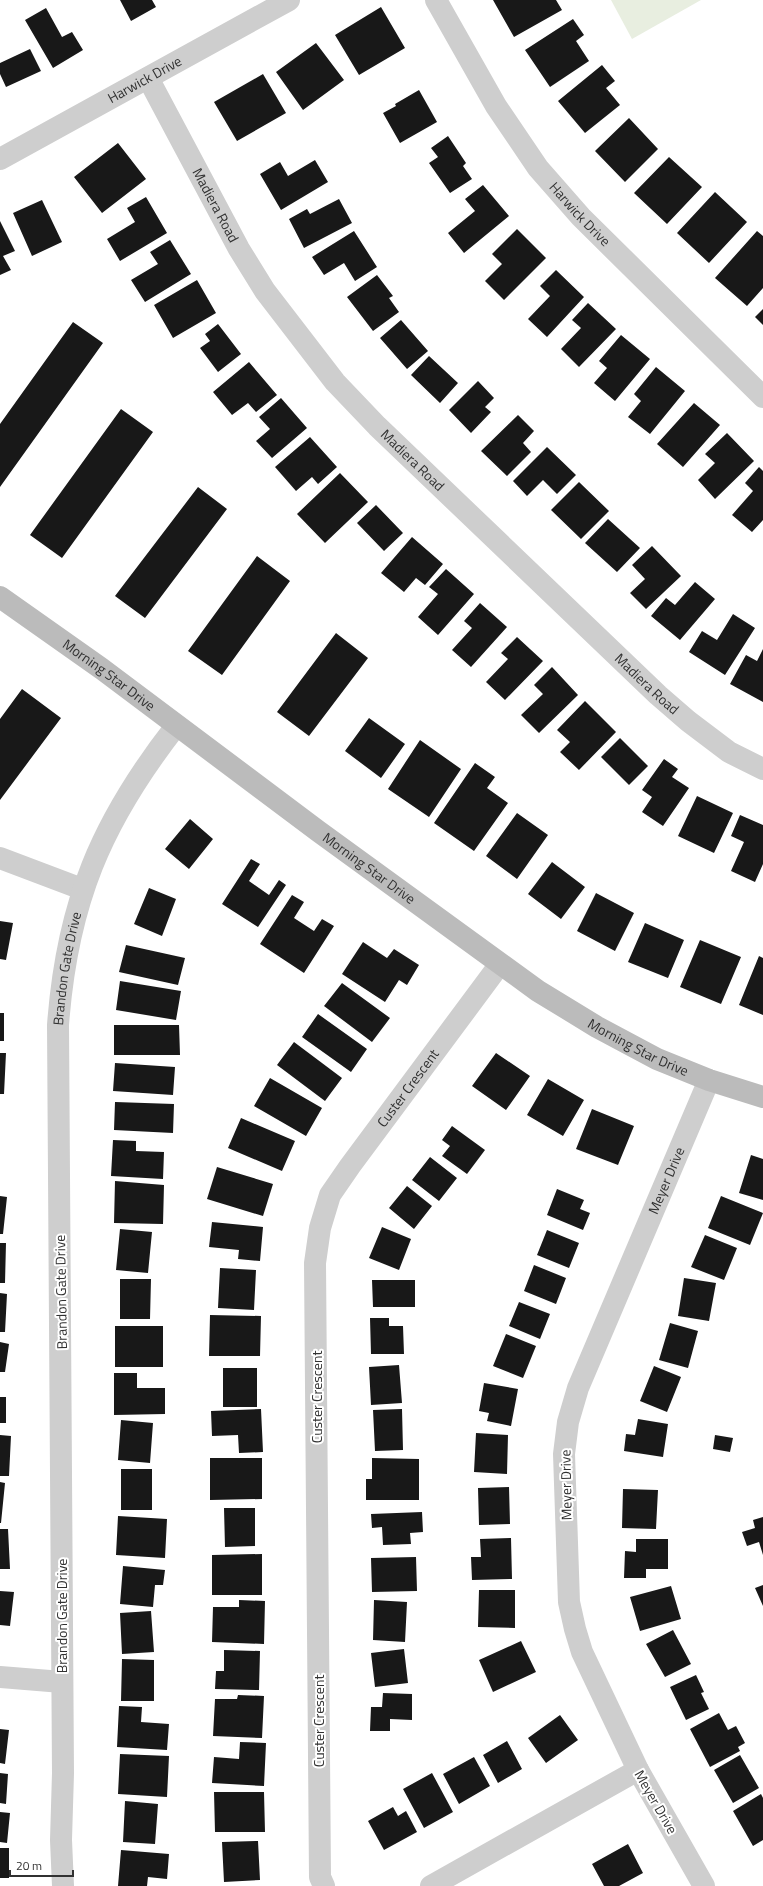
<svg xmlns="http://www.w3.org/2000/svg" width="763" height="1886" viewBox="0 0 763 1886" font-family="'Titillium Web',sans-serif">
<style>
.park{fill:#e8eee0}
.building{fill:#181818}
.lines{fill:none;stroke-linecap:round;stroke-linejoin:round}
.street{stroke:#cecece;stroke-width:22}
.secondary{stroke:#bbb;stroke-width:22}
.labels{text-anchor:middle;stroke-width:4;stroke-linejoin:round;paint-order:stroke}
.street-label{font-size:14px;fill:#313131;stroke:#fff}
</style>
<rect width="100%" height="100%" fill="#fff"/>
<!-- park -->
<path class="park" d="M611,0H701L632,39Z"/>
<!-- building -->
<path class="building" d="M120,0H152L156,7L131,21Z
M493,0H556L562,10L514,37Z
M381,7L405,48L359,75L335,35Z
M46,8L62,37L72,32L83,50L53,68L25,20Z
M573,19L584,35L576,41L589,61L550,87L525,50Z
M316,43L344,80L303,110L276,72Z
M30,49L41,71L6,87L0,74V63Z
M602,65L615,81L606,88L620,105L585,133L558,101Z
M263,74L286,113L237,141L214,102Z
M419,90L437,122L400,143L383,113L396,106L395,104Z
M629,118L658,149L625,182L595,151Z
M448,136L466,163L463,166L472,179L450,193L429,163L438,157L431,148Z
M118,143L146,179L102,213L74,177Z
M669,157L702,187L667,224L634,193Z
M315,160L328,182L281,210L260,174L280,162L288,176Z
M483,185L509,216L464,253L448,233L475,211L465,199Z
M715,192L747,222L709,263L677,233Z
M146,197L167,233L120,261L107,239L135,222L127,208Z
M339,199L352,223L304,248L289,219L307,209L310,214Z
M42,200L62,242L32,256L13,213Z
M0,221L15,251L3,256L11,270L0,275Z
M517,229L546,258L504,300L485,281L502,264L492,254Z
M354,231L377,267L355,281L344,263L324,275L312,257Z
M757,231L763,236V288L747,306L715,278Z
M170,240L191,274L145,302L131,280L158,264L150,252Z
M556,270L584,297L547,337L528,319L550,296L540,286Z
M377,275L393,296L389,298L399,312L373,331L347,297Z
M197,280L216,313L173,338L154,305Z
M588,303L616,329L579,367L561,349L581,328L572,320Z
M763,309V325L755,317Z
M401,320L428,351L407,369L380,338Z
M73,322L103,343L0,487V424Z
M218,324L241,354L218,372L200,348L210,341L205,334Z
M621,335L650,359L615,401L594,383L607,368L599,361Z
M429,356L458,383L440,403L411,375Z
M249,362L277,395L256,412L248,403L232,415L213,392Z
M656,367L685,391L650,434L628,417L641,401L634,394Z
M478,381L494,398L485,407L491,412L471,433L449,410Z
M281,398L307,428L272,458L256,441L270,429L259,417Z
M694,403L720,425L683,467L657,444Z
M121,409L153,432L62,558L30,535Z
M518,415L534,431L523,443L531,452L507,476L481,451Z
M727,433L754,461L715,499L698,480L715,463L705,454Z
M310,437L337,467L318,484L312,477L296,491L275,467Z
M547,447L576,475L557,494L543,480L527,496L513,481Z
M759,467L763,471V520L752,532L732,515L753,491L745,483Z
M340,473L368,502L325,543L297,514Z
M579,482L609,511L581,539L551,510Z
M198,487L227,509L145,618L115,596Z
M376,505L403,533L384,551L357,523Z
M608,519L640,548L617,572L585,543Z
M412,537L443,564L425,585L416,578L404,592L381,573Z
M652,546L681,576L646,609L630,593L645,579L632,565Z
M257,556L290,581L222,675L188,651Z
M446,569L474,594L438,635L418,617L438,594L429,587Z
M695,582L715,599L680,640L651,616L666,598L675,605Z
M480,603L507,627L471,667L452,650L472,628L464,621Z
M733,614L755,628L725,675L689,652L702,631L717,640Z
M336,633L368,658L309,736L277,712Z
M517,637L543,661L505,700L486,682L508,659L501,653Z
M763,649V702L730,684L746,655L757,661Z
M552,667L578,695L539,733L521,715L543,694L534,685Z
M22,689L61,718L0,800V719Z
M585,701L616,732L579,770L560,752L570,742L557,730Z
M369,718L405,744L381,778L345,751Z
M620,738L648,766L629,785L601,757Z
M420,740L461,769L429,817L388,789Z
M664,759L678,769L672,777L689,788L663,826L642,812L652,797L642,790Z
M475,763L495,777L487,788L508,803L474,851L434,823Z
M697,796L733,813L714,853L678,836Z
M517,813L548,835L517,879L486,856Z
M740,815L763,825V864L755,882L731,871L744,842L731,836Z
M190,819L213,839L189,869L165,849Z
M251,859L260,864L249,881L269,895L279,880L286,885L258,927L222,904Z
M552,862L585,887L561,919L528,894Z
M149,888L176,899L162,936L134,924Z
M596,893L634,913L615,951L577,931Z
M292,895L304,902L294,918L314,931L322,919L334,926L304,973L260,944Z
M0,921L13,923L6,960L0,959Z
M645,923L684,940L668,978L628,962Z
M700,940L741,957L721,1004L680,987Z
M363,942L387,958L394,949L419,965L407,985L399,980L385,1002L342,974Z
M126,945L185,958L178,985L119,972Z
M759,956L763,958V1015L739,1005Z
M120,981L181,991L176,1020L116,1010Z
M342,983L390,1018L372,1042L324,1006Z
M0,1013H4V1041H0Z
M318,1014L367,1049L351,1072L302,1037Z
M114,1025H179L180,1055H114Z
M294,1042L342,1078L325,1101L277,1065Z
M0,1053H6L4,1094H0Z
M496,1053L530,1076L506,1110L472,1086Z
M115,1063L175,1067L173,1095L113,1091Z
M270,1078L322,1108L306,1136L254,1106Z
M548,1079L584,1100L563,1136L527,1115Z
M115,1102L174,1104L173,1133L114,1130Z
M592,1109L634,1126L618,1165L576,1149Z
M241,1118L295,1141L282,1171L228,1148Z
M452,1126L485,1150L467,1174L442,1156L450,1146L442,1140Z
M113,1140L136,1141V1151L164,1152L163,1179L111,1176Z
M751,1155L763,1159V1200L739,1193Z
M430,1157L457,1178L439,1201L412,1180Z
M217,1167L273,1184L263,1216L207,1199Z
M115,1181L164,1185L163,1224L114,1223Z
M407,1186L432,1206L414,1229L389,1208Z
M557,1189L584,1200L580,1209L590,1213L583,1230L547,1215Z
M0,1196L7,1197L3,1234H0Z
M721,1196L763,1213L750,1245L708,1228Z
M212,1222L263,1227L260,1261L238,1259L239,1250L209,1247Z
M382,1227L411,1239L399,1270L369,1258Z
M120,1229L152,1232L148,1273L116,1270Z
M547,1230L579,1243L569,1268L537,1255Z
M705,1235L737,1248L724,1280L691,1267Z
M0,1243H6L5,1283H0Z
M534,1265L566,1278L556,1304L524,1291Z
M220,1268L256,1270L254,1310L218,1308Z
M684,1278L716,1283L709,1321L678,1316Z
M120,1279H151L150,1319H120Z
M372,1280H415V1307H373Z
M0,1293L7,1294L5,1332H0Z
M519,1302L550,1314L540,1339L509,1326Z
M210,1315L261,1316L260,1356H209Z
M370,1318H389V1326H403L404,1354H371Z
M670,1323L698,1331L688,1368L659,1360Z
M115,1326H163V1367H115Z
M506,1334L536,1346L523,1378L493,1366Z
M0,1342L9,1344L5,1372H0Z
M399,1365L402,1403L371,1405L369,1367Z
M654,1366L681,1377L667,1412L640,1401Z
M223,1368H257V1407H223Z
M114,1373H137V1388H165V1414L114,1415Z
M484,1383L518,1389L511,1426L487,1421L489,1413L479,1411Z
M0,1397H6V1423H0Z
M261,1409L263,1452L239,1453L238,1435L212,1436L211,1411Z
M402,1409L403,1450L375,1451L373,1410Z
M638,1419L668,1424L663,1457L624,1451L626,1434L635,1435Z
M121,1420L153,1423L150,1463L118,1460Z
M476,1433L508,1435L507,1474L474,1472Z
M0,1435L11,1436L9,1476H0Z
M715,1435L733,1438L730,1452L713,1449Z
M210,1458H262V1499L210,1500Z
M372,1458L419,1459V1500H366V1479H372Z
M121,1469H152V1510H121Z
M0,1482L5,1483L1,1523H0Z
M509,1487L510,1524L479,1525L478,1488Z
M623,1489L658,1490L656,1529L622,1528Z
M224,1508H255V1546L225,1547Z
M422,1512L423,1532L410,1533L411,1544L383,1545L382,1527L372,1528L371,1514Z
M118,1516L167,1519L165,1558L116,1555Z
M763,1517V1555L759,1542L747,1546L742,1532L755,1528L753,1520Z
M0,1529H8L10,1569H0Z
M511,1538L512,1579L472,1580L471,1557H481L480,1539Z
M636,1539H668V1569H646V1578H624L625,1551L636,1552Z
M262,1554V1595H212V1555Z
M416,1557L417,1591L372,1592L371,1558Z
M123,1566L165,1570L163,1585H155L153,1607L120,1604Z
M763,1585V1606L755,1588Z
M671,1586L681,1619L640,1631L630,1597Z
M479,1590H515V1628L478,1627Z
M0,1591L14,1592L10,1626L0,1625Z
M239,1600L265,1601L264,1644L212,1642L213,1607H239Z
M374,1600L407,1602L405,1642L373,1640Z
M151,1611L154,1652L122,1654L120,1613Z
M673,1630L691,1664L665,1677L646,1644Z
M521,1641L536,1672L493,1692L479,1660Z
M404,1649L408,1683L375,1687L371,1653Z
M224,1650L260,1651L259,1690L215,1689L216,1671H224Z
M122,1659L154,1660V1701H121Z
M696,1675L704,1692L701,1693L709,1709L686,1720L670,1687Z
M383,1693L412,1694V1720L390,1719V1731H370L371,1707H382Z
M238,1695L264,1696L262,1738L213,1736L215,1699H237Z
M119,1706L142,1707L141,1722L169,1724L167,1750L117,1747Z
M719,1713L728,1730L736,1726L745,1743L738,1747L740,1751L710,1767L690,1729Z
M560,1715L578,1740L546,1763L528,1738Z
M0,1729L9,1730L5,1764L0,1763Z
M507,1741L522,1769L498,1783L483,1755Z
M240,1742L266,1743L264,1786L212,1783L214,1757L239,1759Z
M120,1754L169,1756L167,1797L118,1794Z
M740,1755L759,1788L733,1803L714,1770Z
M474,1757L490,1786L459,1804L443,1774Z
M0,1773L8,1774L6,1804L0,1803Z
M432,1773L453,1812L424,1828L403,1789Z
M214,1792H264L265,1832H215Z
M761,1794L763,1798V1840L753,1846L733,1811Z
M125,1801L158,1804L155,1844L123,1842Z
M393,1807L398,1816L406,1811L417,1832L384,1850L368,1821Z
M0,1812L10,1813L7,1843L0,1842Z
M258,1841L260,1880L224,1882L222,1842Z
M628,1844L643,1873L619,1886H604L592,1864Z
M0,1848H9V1878H0Z
M121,1850L169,1854L167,1879L148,1877L147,1886H118Z"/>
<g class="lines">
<!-- street -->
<g class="street">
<path id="s1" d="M436,0L496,106L538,168L581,217L763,397"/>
<path id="s2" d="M148,78L239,249L265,291L335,382L377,426L658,695L688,721L729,752L763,769"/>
<path id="s3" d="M0,159L289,0"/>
<path d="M0,858L82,889"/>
<path d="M0,1677L62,1682"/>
<path id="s4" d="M63,1886L61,1840L63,1773L58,1025C67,903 101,822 176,726"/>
<path id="s5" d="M324,1886L320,1877L315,1263L320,1228L330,1195L350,1166L500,964"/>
<path d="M431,1886L638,1770"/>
<path id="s6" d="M704,1886L638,1770L582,1652L575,1629L569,1602L564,1454L568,1422L578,1388L709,1080"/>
</g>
<!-- secondary -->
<path class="secondary" id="s7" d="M0,597L102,669L318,831L538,991L597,1027L657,1059L709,1080L763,1097"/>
</g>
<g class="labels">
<!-- street labels -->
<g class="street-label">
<text dy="5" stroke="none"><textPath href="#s3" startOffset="165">Harwick Drive</textPath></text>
<text dy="5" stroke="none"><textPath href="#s2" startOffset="144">Madiera Road</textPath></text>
<text dy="5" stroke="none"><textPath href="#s1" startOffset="259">Harwick Drive</textPath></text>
<text dy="5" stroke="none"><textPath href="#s2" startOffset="468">Madiera Road</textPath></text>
<text dy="5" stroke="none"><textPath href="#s7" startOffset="134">Morning Star Drive</textPath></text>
<text dy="5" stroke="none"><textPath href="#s2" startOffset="792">Madiera Road</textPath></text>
<text dy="5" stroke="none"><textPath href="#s7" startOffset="458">Morning Star Drive</textPath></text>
<text dy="5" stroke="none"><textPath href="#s4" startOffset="918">Brandon Gate Drive</textPath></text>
<text dy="5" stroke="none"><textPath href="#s7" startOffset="782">Morning Star Drive</textPath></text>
<text dy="5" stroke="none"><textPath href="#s5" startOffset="826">Custer Crescent</textPath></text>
<text dy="5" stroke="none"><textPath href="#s6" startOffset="757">Meyer Drive</textPath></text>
<text transform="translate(61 1292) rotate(-91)" y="5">Brandon Gate Drive</text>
<text transform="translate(317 1397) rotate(-90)" y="5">Custer Crescent</text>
<text transform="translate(566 1485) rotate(-91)" y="5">Meyer Drive</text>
<text transform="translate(62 1616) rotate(-90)" y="5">Brandon Gate Drive</text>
<text transform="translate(319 1721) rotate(-90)" y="5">Custer Crescent</text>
<text transform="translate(656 1802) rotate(60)" y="5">Meyer Drive</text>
</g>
</g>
<!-- scale -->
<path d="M10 1870v6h63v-6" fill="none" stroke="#313131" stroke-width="2"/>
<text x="16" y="1870" font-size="12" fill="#313131" stroke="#ffffff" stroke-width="3" paint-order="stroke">20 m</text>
</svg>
